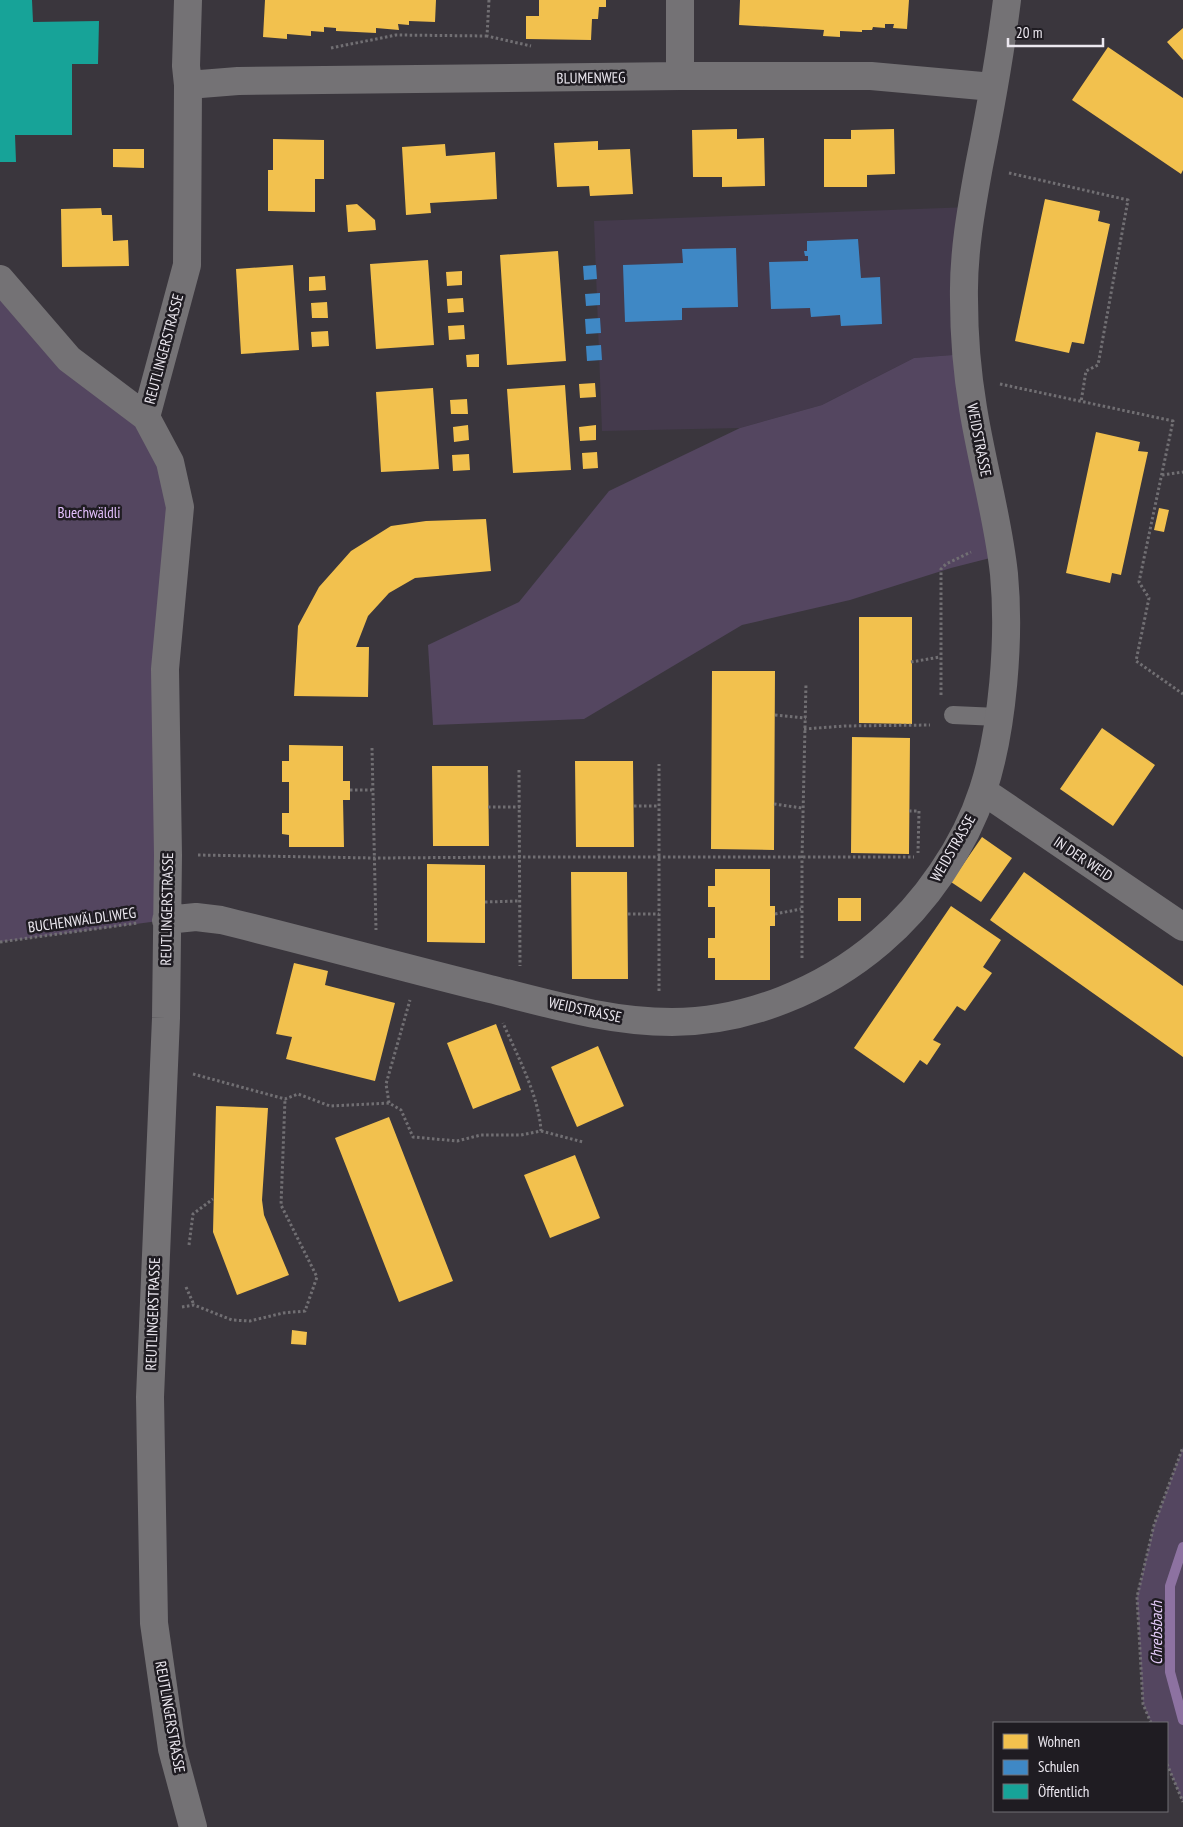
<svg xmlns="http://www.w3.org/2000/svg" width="1183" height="1827" viewBox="0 0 1183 1827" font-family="'PT Sans Narrow',sans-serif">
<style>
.built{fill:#443a4c}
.green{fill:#544660}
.homes{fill:#f2c14e}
.schools{fill:#3f88c5}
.public{fill:#17a398}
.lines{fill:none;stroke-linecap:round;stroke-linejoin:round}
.stream{stroke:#8d72a1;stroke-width:10}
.path{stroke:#716f73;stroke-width:3;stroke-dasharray:2.5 2.5;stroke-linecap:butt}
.service{stroke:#747275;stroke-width:18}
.minor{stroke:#747275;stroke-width:28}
.labels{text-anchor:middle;stroke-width:5;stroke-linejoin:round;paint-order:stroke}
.street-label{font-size:15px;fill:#ece8f0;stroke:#1f1c22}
.park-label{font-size:15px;fill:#e2bffc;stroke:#1f1c22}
.water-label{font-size:16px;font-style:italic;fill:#e3caf7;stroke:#1f1c22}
</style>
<rect width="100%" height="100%" fill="#3a363d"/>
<!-- built -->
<path class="built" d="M971,207L966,354L914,358L822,405L740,428L602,431L594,221Z"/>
<!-- green -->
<path class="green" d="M0,279L146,417L170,462L166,920L0,942Z
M966,354L1002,555L951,568L850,600L742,625L584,719L433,725L428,645L519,602L609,491L740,428L822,405L914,358Z
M1183,1447V1802L1167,1764V1723H1151L1143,1704L1137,1597L1154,1525Z"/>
<!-- homes -->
<path class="homes" d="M265,0H436L435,22L409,21V25L398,24L399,30L376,28V33L336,31V28L324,27V32L311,31V36L287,34V39L263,37Z
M539,0H606V7H599L598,19H592L591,40L526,39V16H539Z
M740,0H909L907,29L893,28L894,24H885V28L873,27L872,30H862V32L840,31V37L823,36L824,30L739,25Z
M1183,28V60L1167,42Z
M1108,47L1183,98V170L1181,174L1072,100Z
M737,129V139L764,138L765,186L722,187V177H693L692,130Z
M894,129L895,174L867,175V187H824V139H851V130Z
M273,139L324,140V179H315V212L268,211V170H273Z
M598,141V150L630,149L633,194L590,196L589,186L557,187L554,143Z
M445,144L446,156L495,152L497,199L430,203L431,213L406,215L402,147Z
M113,149H144V168L113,167Z
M1045,199L1100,211L1098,221L1110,224L1084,344L1072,342L1069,353L1015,341Z
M357,204L375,220L376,230L348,232L346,205Z
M101,208L102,215H112L113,241L128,240L129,266L62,267L61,209Z
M558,251L566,361L507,365L500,255Z
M428,260L434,345L376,349L370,264Z
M293,265L299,350L241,354L236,269Z
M462,271V285L447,286L446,272Z
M325,276L326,290L309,291V277Z
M463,298L464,312L448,313L447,299Z
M327,302L328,318H312L311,303Z
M464,325L465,339L449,340L448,326Z
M328,331L329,346L312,347L311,332Z
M479,354V367H467L466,355Z
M595,383L596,397L580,398L579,384Z
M565,385L571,470L513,473L507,389Z
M433,388L439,469L381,472L376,392Z
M467,399L468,414H451L450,400Z
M468,425L469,440L454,442L453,427Z
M596,425V440L580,441L579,427Z
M1096,432L1140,442L1138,451L1148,452L1121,575L1112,573L1110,583L1066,573Z
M597,452L598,468L583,469L582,453Z
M469,454L470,470L453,471L452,455Z
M1159,508L1169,510L1164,532L1154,530Z
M486,519L491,571L415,578L389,593L368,616L356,647H369L368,697L294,696L298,626L319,587L351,551L391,526L426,521Z
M859,617H912V724L859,723Z
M712,671H775L774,850L711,849Z
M1102,728L1155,765L1113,826L1060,789Z
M852,737L910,738L909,854L851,853Z
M289,745L343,746V781H350V800H343L344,847H289V835L282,834V813H289V782H282V761H289Z
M575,761H633L634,847H576Z
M432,766H488L489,846H433Z
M982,837L1012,858L981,902L951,882Z
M427,864L485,865V943L427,942Z
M715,869H770V906H775V926H770V980H715V958H708V938H715V907H708V886H715Z
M571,872H627L628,979H572Z
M1024,872L1183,986V1057L990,920Z
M838,898H861V921H838Z
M951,906L1001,940L983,967L992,973L965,1011L957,1006L933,1040L941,1044L927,1065L920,1060L904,1083L854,1048Z
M294,963L328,971L325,985L395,1003L375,1081L286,1059L292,1037L276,1034Z
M496,1024L521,1090L473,1109L447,1043Z
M598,1046L624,1106L577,1127L551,1067Z
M216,1106L268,1108L262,1200L264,1215L289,1275L237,1295L213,1232Z
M389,1117L453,1281L399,1302L335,1138Z
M575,1155L600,1218L550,1238L524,1175Z
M292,1330L307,1332L306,1345L291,1344Z"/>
<!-- schools -->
<path class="schools" d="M858,239L861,278L880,277L882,324L841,326L840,315L811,317L810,308L771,309L769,262L808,261V256H805L804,251H807V241Z
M736,248L738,307L682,308V320L625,322L623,265L683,263L682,249Z
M596,265L597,279L584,280L583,266Z
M600,293V305L586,306L585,294Z
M600,318L601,333L586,334L585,319Z
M601,345L602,360L587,361L586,346Z"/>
<!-- public -->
<path class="public" d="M0,0H32L33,22L99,21L98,64H72V135H15L16,162H0Z"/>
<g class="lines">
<!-- stream -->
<path class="stream" d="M1183,1547L1170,1586V1672L1183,1720"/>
<!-- path -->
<path class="path" d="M489,0L487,36L531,46
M331,48L396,35L487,36
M1009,173L1128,200L1098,365L1086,371L1081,402
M1000,384L1173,421L1139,582L1149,598L1136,661L1183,694
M1162,475L1183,472
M911,662L940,657
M941,695V569L946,564L971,552
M775,715L806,718
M804,729L844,726L930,725
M372,748L376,930
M519,770L520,966
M350,790H372
M774,804L802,808
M634,806H659
M488,807H520
M909,811H919L918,853
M198,855L375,858L520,857H914
M485,902L519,901
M628,914H659
M775,914L801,909
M0,942L138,923
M802,958V858L806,683
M659,991V764
M193,1074L285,1099L298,1094L330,1106L389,1103L401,1110L413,1137L457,1141L481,1135H521L541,1131C539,1096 517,1055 503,1023
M389,1103L386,1084L410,1000
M541,1131L583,1142
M189,1245L193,1214L213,1199
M186,1287L194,1305
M182,1307L194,1305L232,1320L250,1321L283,1313L305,1311L317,1277L281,1205L285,1099
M1151,1723L1143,1704L1137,1597L1154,1525L1183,1447
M1167,1764L1183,1802"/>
<!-- service -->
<path class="service" d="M953,715L998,717"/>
<!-- minor -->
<path class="minor" d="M188,0L186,66L188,85L187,265L146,417L170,462L180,507L165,669L168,855L166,1018L150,1397L154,1623L172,1749L193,1827
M680,0V76
M188,85L238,81L680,76H871L993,87
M0,279L69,359L146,417
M983,791L1183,927
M166,920L196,917L221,920C311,942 401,967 490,989C550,1004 610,1022 672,1022C747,1022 824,990 880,942C925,904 965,846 983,790C1003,729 1010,638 1004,574C998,518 982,464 973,408C967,372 964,336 964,299C963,254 971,210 979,166C990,111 1000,56 1007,0"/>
</g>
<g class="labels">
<!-- street labels -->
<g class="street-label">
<text transform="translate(591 78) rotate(-1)" y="5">BLUMENWEG</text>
<text transform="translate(164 349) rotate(-75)" y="5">REUTLINGERSTRASSE</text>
<text transform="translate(979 440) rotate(79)" y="5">WEIDSTRASSE</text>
<text transform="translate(953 848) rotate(-60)" y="5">WEIDSTRASSE</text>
<text transform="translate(1083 859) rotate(34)" y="5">IN DER WEID</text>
<text transform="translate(167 909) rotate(-89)" y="5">REUTLINGERSTRASSE</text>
<text transform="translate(82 920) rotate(-8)" y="5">BUCHENWÄLDLIWEG</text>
<text transform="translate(585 1010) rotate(12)" y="5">WEIDSTRASSE</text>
<text transform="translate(153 1314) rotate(-88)" y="5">REUTLINGERSTRASSE</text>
<text transform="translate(170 1717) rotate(80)" y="5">REUTLINGERSTRASSE</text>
</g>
<!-- park labels -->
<g class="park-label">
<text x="89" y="518">Buechwäldli</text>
</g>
<!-- water labels -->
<g class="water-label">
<text transform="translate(1156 1633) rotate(-90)" y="6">Chrebsbach</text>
</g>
</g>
<!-- legend -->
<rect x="993" y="1722" width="175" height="90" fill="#1f1c22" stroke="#716e74"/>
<rect x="1003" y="1734" width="25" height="15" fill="#f2c14e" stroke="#716e74"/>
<text x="1038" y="1747" font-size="15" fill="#ece8f0">Wohnen</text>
<rect x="1003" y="1760" width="25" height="15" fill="#3f88c5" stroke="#716e74"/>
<text x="1038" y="1772" font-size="15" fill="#ece8f0">Schulen</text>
<rect x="1003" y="1784" width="25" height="15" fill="#17a398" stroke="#716e74"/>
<text x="1038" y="1797" font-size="15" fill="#ece8f0">Öffentlich</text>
<!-- scale -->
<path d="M1008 38v8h95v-8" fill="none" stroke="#ece8f0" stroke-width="2.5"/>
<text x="1016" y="38" font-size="15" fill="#ece8f0" stroke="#1f1c22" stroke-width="4" paint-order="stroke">20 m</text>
</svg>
